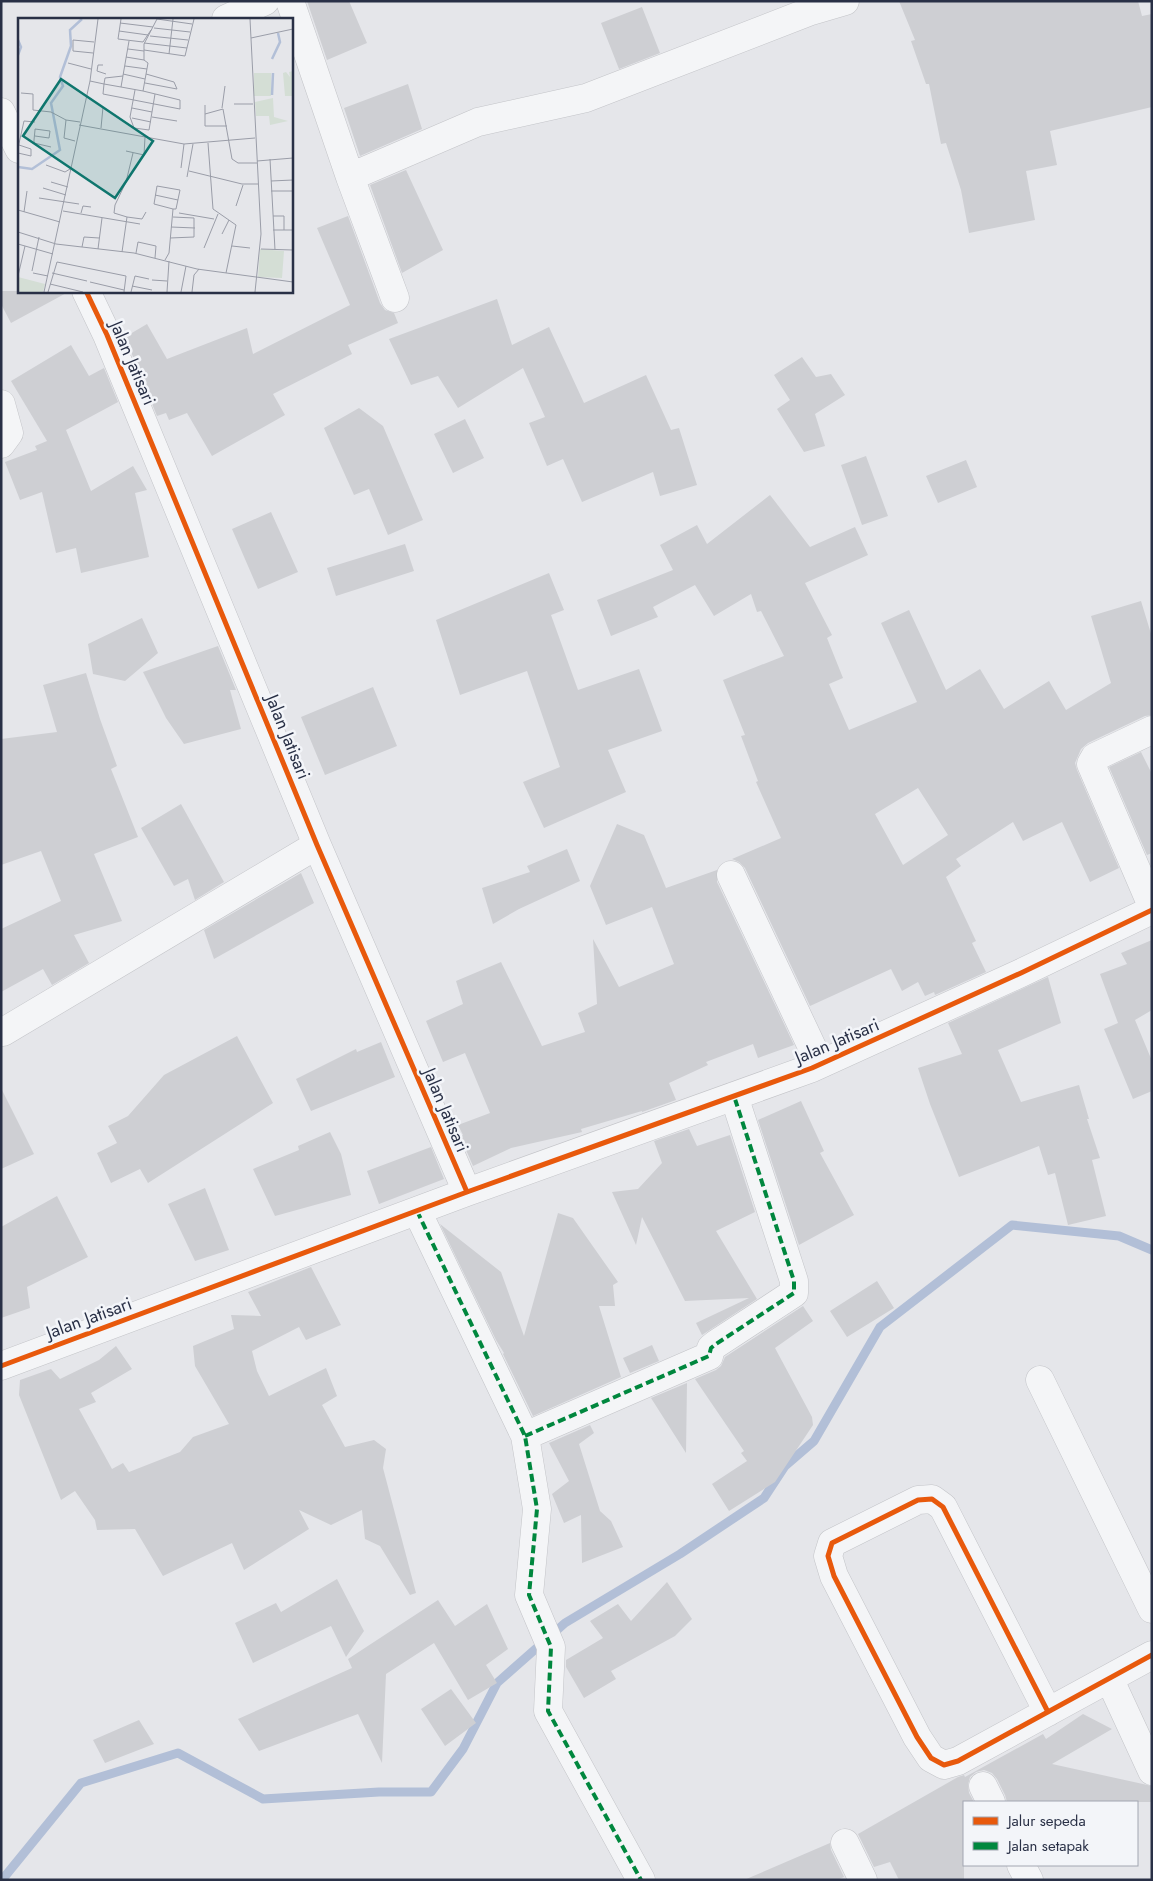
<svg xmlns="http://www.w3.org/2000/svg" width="1153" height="1881" viewBox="0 0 1153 1881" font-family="Jost,sans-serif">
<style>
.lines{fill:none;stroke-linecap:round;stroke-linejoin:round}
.stream{stroke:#b2bfd7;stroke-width:9}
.building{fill:#cecfd3;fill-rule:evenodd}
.minor-casing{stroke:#c3c4c8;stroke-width:29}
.minor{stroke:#f4f5f7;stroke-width:28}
.quiet{stroke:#00873e;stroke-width:4;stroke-dasharray:8 4;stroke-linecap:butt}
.cycleway-casing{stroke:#f3f5f9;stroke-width:8}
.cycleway{stroke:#e8590c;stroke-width:5}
.labels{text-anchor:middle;stroke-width:5;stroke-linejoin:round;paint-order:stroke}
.street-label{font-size:18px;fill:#293046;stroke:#f3f5f9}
.inset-river{fill:none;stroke:#b2bfd7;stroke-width:2.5}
.inset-road{fill:none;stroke:#9a9da8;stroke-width:1}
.view{fill:#0f766e;fill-opacity:0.15;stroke:#0f766e;stroke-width:2.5}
.inset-edge{fill:none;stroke:#293046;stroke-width:2.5}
</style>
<rect width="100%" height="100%" fill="#e5e6ea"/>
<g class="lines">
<!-- stream -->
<path class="stream" d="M2,1880L81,1783L178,1753L263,1799L379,1792H431L463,1749L497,1683L565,1623L680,1554L764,1498L785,1466L814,1441L880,1327L1012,1225L1119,1236L1152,1250"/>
</g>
<!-- building -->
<path class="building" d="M307,1H349L367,43L327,60Z
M899,1H1138L1142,16L1152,14V107L1050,131L1057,165L1026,171L1035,220L969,233L961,190L946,143L941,144L929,84H926L911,41L915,40Z
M642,7L660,53L619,69L601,23Z
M408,84L422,129L360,156L344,108Z
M406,170L443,250L402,273L370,185Z
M348,216L380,303L385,310L394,313L398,323L348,345L352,354L273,394L285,415L212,456L187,413L169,420L166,413L157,416L125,337L147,324L167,359L247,328L253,354L350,305L317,228Z
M1,291H70L11,323L1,304Z
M497,299L512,345L549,327L584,403L646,375L671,430L679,428L697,485L660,496L653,472L582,502L563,459L547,466L529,423L545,417L523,368L458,408L438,376L411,385L389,339Z
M71,345L89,376L104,368L118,402L66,430L91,491L133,466L147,490L135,493L149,557L81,573L76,548L56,553L42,492L20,500L5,462L37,450L35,446L47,441L11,381Z
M802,357L816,377L831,374L845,395L815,414L825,446L804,452L777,409L790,400L774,375Z
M359,408L383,426L423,520L388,535L369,489L354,495L324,428Z
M465,419L484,458L453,473L434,434Z
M866,456L888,516L862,525L841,465Z
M966,460L977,487L938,503L926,476Z
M770,495L810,547L855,527L868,555L805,583L832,635L827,638L843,678L829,684L849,730L917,702L881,623L909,610L946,690L980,669L1004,709L1049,681L1066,710L1111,683L1091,616L1141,601L1152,637V715L1145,716L1088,743L1081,749L1075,763L1077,770L1119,868L1090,882L1062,822L1023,841L1013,822L956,859L961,866L946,877L976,941L972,943L986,972L935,995L934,992L925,996L918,982L902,991L891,969L810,1006L745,868L739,862L732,859L781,838L756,782L758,781L741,736L745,735L723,680L784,656L761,611L757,612L751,594L714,616L695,585L653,607L658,617L611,636L597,600L673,570L660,545L697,525L707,544ZM918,788L948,835L903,865L875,814Z
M271,512L298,572L258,589L232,529Z
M405,544L414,571L336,596L327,568Z
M549,573L564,610L551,615L578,690L639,669L662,731L608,750L626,792L544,828L523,782L560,767L527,671L460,695L436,620Z
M142,618L158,653L125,681L93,674L88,644Z
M218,646L236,690H230L241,729L184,744L166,718L143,672Z
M86,673L100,719L117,766L111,769L138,837L94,854L122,921L74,935L89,963L52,985L43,969L1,992V929L61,901L41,851L1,865V739L57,732L43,685Z
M373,687L397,746L325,775L301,717Z
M1141,752L1152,774V853L1147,855L1109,767Z
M181,804L224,882L195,900L188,879L174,886L141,828Z
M617,824L644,835L666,888L717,870V882L794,1045L758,1058L753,1044L706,1062L708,1065L669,1083L676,1100L642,1112V1111L581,1129L582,1132L511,1148L473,1166L460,1136L463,1135L458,1125L490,1113L465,1053L443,1062L426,1021L463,1004L456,981L501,962L542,1046L585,1032L578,1013L597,1004L593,939L619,987L674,964L652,907L606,925L590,886Z
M567,849L580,881L519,909L493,924L482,888L530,872L527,866Z
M301,873L314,903L214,959L204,930Z
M1152,940V1010L1135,1020L1152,1061V1091L1133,1099L1104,1029L1118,1023L1100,974L1127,964L1121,953Z
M1048,977L1061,1023L998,1050L1021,1102L1079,1085L1089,1119H1087L1100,1158L1092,1160L1106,1216L1068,1225L1055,1173L1048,1175L1039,1146L959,1177L930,1104L918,1068L962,1054L948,1023Z
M237,1036L273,1103L148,1183L140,1169L111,1183L97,1153L117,1143L108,1126L128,1116L164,1075Z
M381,1042L395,1077L311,1111L296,1079L356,1049L357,1052Z
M1,1088L34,1154L1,1169Z
M801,1101L824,1151L820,1153L854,1215L799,1245L758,1120Z
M689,1129L697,1146L730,1135L755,1212L716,1231L757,1299L702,1335L696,1323L749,1298L685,1301L642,1217L636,1245L612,1192L638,1189L662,1163L654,1141Z
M330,1132L341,1154L351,1195L275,1216L253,1169L299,1150L298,1146Z
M431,1147L444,1179L379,1204L367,1171Z
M205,1188L229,1250L195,1261L168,1204Z
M57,1196L88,1257L27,1287L30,1308L1,1318V1227Z
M558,1213L573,1218L618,1282L613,1285L615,1306H599L621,1377L533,1416L503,1354L504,1353L496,1340L440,1224L501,1272L524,1336Z
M311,1267L341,1325L306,1340L299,1327L252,1351L257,1371L269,1396L326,1368L337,1396L322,1405L345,1447L374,1440L386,1449L383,1468L416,1593L410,1595L380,1546L365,1539L362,1510L331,1525L299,1510L309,1529L244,1570L232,1543L163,1576L135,1529L97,1530L95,1520L75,1491L61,1500L19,1395L20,1380L51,1369L60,1379L99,1360L116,1346L132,1369L91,1393L96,1402L79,1409L112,1469L123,1463L129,1472L180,1452L193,1437L229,1424L195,1366L193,1346L234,1329L231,1315L261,1316L248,1292Z
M877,1281L894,1308L847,1337L830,1311Z
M803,1306L813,1321L775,1348L812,1417L813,1425L775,1482L729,1511L712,1484L747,1461L741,1453L744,1451L695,1379L716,1370L721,1366L725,1357Z
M652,1345L659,1361L630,1373L623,1358Z
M687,1383L686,1453L651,1398Z
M590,1425L594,1433L579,1444L600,1511L611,1521L623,1547L582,1563L581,1515L564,1523L552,1494L569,1481L549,1443Z
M337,1579L364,1631L346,1657L331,1626L253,1663L235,1623L276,1603L281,1612Z
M667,1582L692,1619L675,1636L611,1671L616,1679L584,1698L566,1667V1660L603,1638L590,1621L618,1604L631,1621Z
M438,1600L455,1626L487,1604L508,1649L486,1665L497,1683L468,1700L434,1643L386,1674L382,1763L358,1714L259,1751L238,1719L352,1668L348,1659Z
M451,1689L476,1723L445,1746L421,1709Z
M1083,1714L1112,1729L1052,1764L1152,1786V1802H1007L1005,1795L997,1779L992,1773L984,1770L976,1772L970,1777L968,1785L969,1793L974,1802H964V1880H899L890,1862L874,1867L858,1834L958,1777L964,1775L965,1777L1043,1734L1046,1739Z
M139,1720L154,1744L105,1763L93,1740Z
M830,1843L831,1850L844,1877L837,1880H744Z"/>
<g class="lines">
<defs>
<path id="minor" d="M290,1L350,177L395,298
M226,19L265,1
M1,112L19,149
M350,177L478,122L586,98L811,11L845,1
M86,291L107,335L317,845L467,1192
M1,404L9,433L1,444
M1152,730L1095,757L1091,764L1152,906
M731,875L820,1064
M3,1032L317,845
M417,1211L525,1436L537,1509L529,1595L551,1647L548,1711L641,1880
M1,1366L467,1192L812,1068L1021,973L1152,910
M1040,1380L1152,1609
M525,1436L709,1356L711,1348L716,1344L794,1293V1281L734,1096
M1110,1680L1152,1771
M1048,1712L943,1507L932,1499L918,1500L832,1543L828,1556L834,1576L917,1737L931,1758L944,1765L958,1761L1152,1655
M983,1786L991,1802
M845,1843L863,1880
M1021,1865L1029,1880"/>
</defs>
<!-- minor casing -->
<use href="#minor" class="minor-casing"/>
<!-- minor -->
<use href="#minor" class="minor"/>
<!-- quiet -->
<path class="quiet" d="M417,1211L525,1436L537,1509L529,1595L551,1647L548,1711L641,1880
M525,1436L709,1356L711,1348L716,1344L794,1293V1281L734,1096"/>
<defs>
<path id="cycleway" d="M86,291L107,335L317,845L467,1192
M1,1366L467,1192L812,1068L1021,973L1152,910
M1048,1712L943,1507L932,1499L918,1500L832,1543L828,1556L834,1576L917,1737L931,1758L944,1765L958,1761L1152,1655"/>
</defs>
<!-- cycleway casing -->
<use href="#cycleway" class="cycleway-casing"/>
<!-- cycleway -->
<use href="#cycleway" class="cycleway"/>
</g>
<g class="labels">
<!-- street labels -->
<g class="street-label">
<text transform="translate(133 363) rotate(67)" y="6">Jalan Jatisari</text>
<text transform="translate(288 737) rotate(68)" y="6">Jalan Jatisari</text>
<text transform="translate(837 1041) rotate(-23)" y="6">Jalan Jatisari</text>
<text transform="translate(446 1110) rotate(67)" y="6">Jalan Jatisari</text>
<text transform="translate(89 1318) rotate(-20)" y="6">Jalan Jatisari</text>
</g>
</g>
<!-- overview -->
<g transform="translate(18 18)">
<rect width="275" height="275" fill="#e5e6ea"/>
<path d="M275,53V78H267L265,55L268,54L272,59L271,54ZM236,55H253V78H236ZM255,80L256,99L270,103L252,107L251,98H238L237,84ZM242,231L266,233L264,260L240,259ZM0,259L27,266L25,274H0Z" fill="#d4ded5"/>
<path class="inset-river" d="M0,22L3,29L0,37M254,41L262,24L260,15M254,77L255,55M0,149L14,151L42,132L33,85L45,68L42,59L53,28L52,12L64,1"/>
<path class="inset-road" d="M103,1L100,21L125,24L133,12M139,1L174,6M232,1L243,216L237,274M102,5L135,9M136,10L172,14M275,11V32M101,13L130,17M132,18L170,22M233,20L275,11M126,25L169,30M110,31L126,33M126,32L167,38L176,1M75,35L55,33V22L76,24M151,36L155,1M108,39L126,42M50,45L73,51M85,47H80L79,53L88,56M107,48L129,51M105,56L127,61M72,63L86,66L103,69L125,73L162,82V91L85,76L86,66L87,60L105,58M127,65L159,71L156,64L128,56M103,69L111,23M117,72L112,99L116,110L131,112L137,76M125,73L130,45L126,42V26L139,1M3,75L15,76V92L33,94L48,102L62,104M216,86H235M187,87V108H209M114,90L134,94M204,90L207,68M187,96L205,91L214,141L220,145H239M134,99L159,103M114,100L133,104M48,102L46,120L57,123M61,107L166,126L237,120M83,110L85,89M17,118L31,120L32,113L17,111V112L16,122V125L33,129M190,125L195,191L218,207L208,255M0,130L6,103L17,104M108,133L126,137L127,119M0,135L13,138V131L1,127M252,141L257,232M239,143L275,140M28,147L47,154L52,151M163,150L166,126M171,153L224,166H240M169,159L175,126M253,163L275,162M33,164L50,169M25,170L48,177M253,173H274M137,177L160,182M21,180L61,186M218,188L225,167M0,192L42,204M45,193L122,206M6,194L9,173M63,195L65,188L73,189M161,195L196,201M255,198H266V212M109,199L124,201L128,194M153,209L177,210M255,212H275M0,214L38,226L116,235L179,251L275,264M204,216L211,202M152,220L176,219V200L155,199M0,226L35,236M214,228L232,230M64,229L66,219L81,220M186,230L200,196M80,231L84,200M243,231L275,232M104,234L109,199L96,195L97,187L108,164L115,135M118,235L120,224L138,228L137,240M147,242L151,235L155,191H158L162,172L139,168L136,186L155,191M14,253L21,219M15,255L30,258M34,255L69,263M0,258L7,228M134,262L149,263M72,264L106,272M32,266L65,274M114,268L134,272M26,274L72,63L80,1M30,274L39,244L108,258L106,274M113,274L117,258L131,261M149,274L151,243M163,274L168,248M174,274L176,257L181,251"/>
<path class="view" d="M43,61L135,123L97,180L5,118Z"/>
<rect width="275" height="275" class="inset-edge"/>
</g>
<!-- border -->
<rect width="1153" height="1881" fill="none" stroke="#293046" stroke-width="5"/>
<!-- legend -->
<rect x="963" y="1801" width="175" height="65" fill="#f3f5f9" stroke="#a2a6b1"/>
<rect x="973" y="1817" width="25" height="8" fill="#e8590c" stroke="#a2a6b1"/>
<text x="1008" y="1826" font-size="15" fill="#293046">Jalur sepeda</text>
<rect x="973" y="1842" width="25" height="8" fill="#00873e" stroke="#a2a6b1"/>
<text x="1008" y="1851" font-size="15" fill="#293046">Jalan setapak</text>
</svg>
